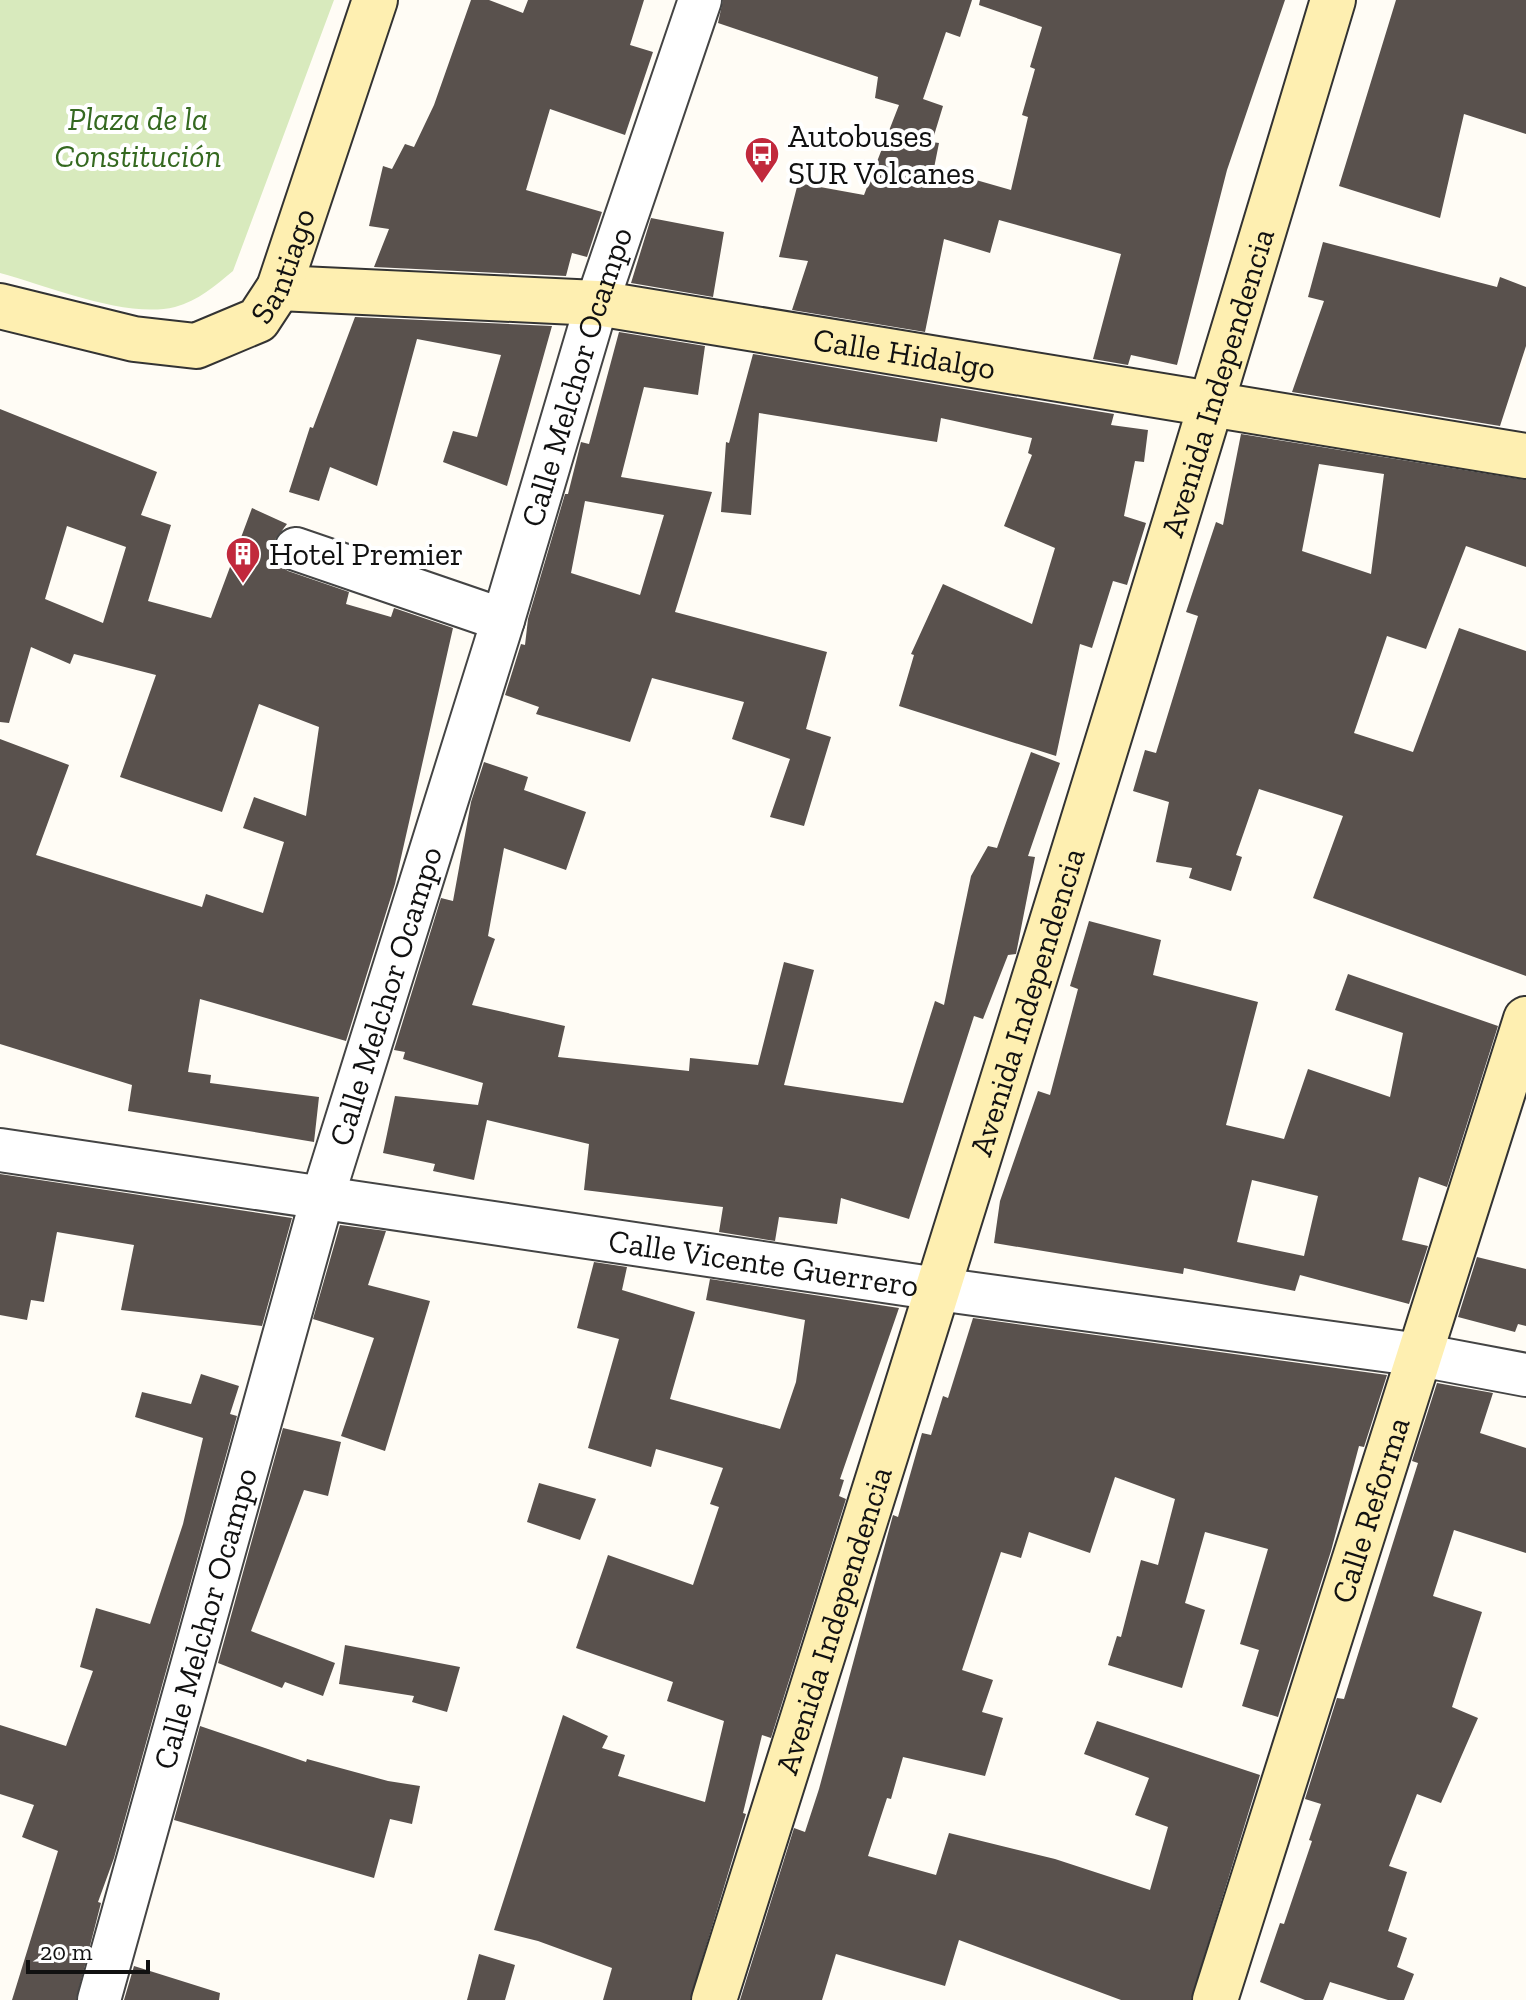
<svg xmlns="http://www.w3.org/2000/svg" width="1526" height="2000" viewBox="0 0 1526 2000" font-family="'Zilla Slab',serif">
<style>
.green{fill:#d8eabd}
.building{fill:#59514d;fill-rule:evenodd}
.lines{fill:none;stroke-linecap:round;stroke-linejoin:round}
.street-casing{stroke:#444;stroke-width:46}
.secondary-casing{stroke:#333;stroke-width:48}
.street{stroke:#fff;stroke-width:42}
.secondary{stroke:#feefb1;stroke-width:44}
.labels{text-anchor:middle;stroke-width:8;stroke-linejoin:round;paint-order:stroke}
.park-label{font-size:32px;font-style:italic;fill:#356920;stroke:#fff}
.poi-label{font-size:32px;fill:#111;stroke:#fff;text-anchor:start}
.street-label{font-size:32px;fill:#111;stroke:#fff}
</style>
<rect width="100%" height="100%" fill="#fffcf5"/>
<!-- green -->
<path class="green" d="M0,0H334L233,271C216,285 198,301 175,307C126,319 49,286 0,273Z"/>
<!-- building -->
<path class="building" d="M471,0H489L523,13L528,0H644L630,45L653,52L625,135L550,109L526,190L602,212L587,257L572,253L566,276L374,267L389,229L369,226L383,166L392,169L405,144L414,147L434,105Z
M723,0H972L960,37L946,32L923,99L943,106L932,142L939,143L934,168L1011,190L1028,117L1022,115L1035,69L1030,67L1042,27L979,5L980,0H1285L1227,170L1177,365L1131,355L1128,365L1093,359L1121,254L999,220L990,253L944,239L925,332L792,310L808,261L779,257L798,183L864,195L899,105L875,98L878,77L718,23Z
M1396,0H1526V134L1464,114L1440,218L1339,186Z
M651,218L724,232L713,297L631,283Z
M1323,242L1497,287L1500,277L1526,287V346L1500,426L1292,392L1324,301L1308,297Z
M355,317L552,326L507,486L443,462L453,431L477,437L501,355L417,339L377,486L330,467L319,501L289,492L310,427L313,428Z
M619,332L705,346L698,395L644,387L621,477L712,492L675,612L827,652L806,729L831,737L804,826L770,817L790,759L732,739L744,702L652,678L630,742L536,714L539,707L505,695L521,644L525,645L528,619L565,494H568L581,442L589,444ZM585,501L664,515L640,595L571,573Z
M753,354L1114,414L1111,425L1148,430L1144,462L1135,461L1124,516L1146,523L1127,585L1113,581L1092,648L1080,644L1056,756L899,706L914,655L911,654L943,584L1032,624L1055,548L1004,526L1032,455L1028,453L1032,438L941,418L937,442L759,413L751,515L721,512L726,442L729,443Z
M0,409L157,472L141,515L171,525L148,601L211,618L252,508L287,524L274,541L272,553L277,564L288,571L349,592L346,604L391,617L394,608L453,628L395,884L346,1041L200,999L188,1072L211,1075L210,1083L319,1097L314,1142L128,1111L132,1085L0,1044V739L69,765L36,855L202,907L206,894L263,913L284,842L243,828L254,797L306,816L319,727L259,704L222,812L120,777L156,675L74,654L70,664L31,647L9,723L0,722ZM67,526L126,547L103,623L45,599Z
M1241,434L1526,480V567L1466,546L1426,649L1387,636L1354,733L1413,752L1459,628L1526,651V976L1313,898L1343,816L1259,789L1236,855L1242,857L1231,891L1189,878L1192,868L1156,862L1169,802L1133,791L1145,750L1156,753L1198,616L1186,612L1216,522L1223,525ZM1319,464L1384,474L1371,574L1302,551Z
M1031,752L1060,763L1028,856L1035,857L1016,954L1008,955L983,1019L974,1016L909,1219L841,1198L837,1224L779,1217L775,1241L719,1232L723,1207L584,1190L589,1144L487,1120L474,1180L433,1171L435,1164L383,1153L395,1096L478,1105L483,1083L403,1059L405,1052L394,1050L441,898L453,901L471,802L484,762L528,777L524,790L586,812L566,870L504,848L488,936L495,939L472,1005L565,1026L558,1057L689,1071L690,1058L758,1065L784,962L814,970L784,1085L903,1103L935,1001L944,1005L971,876L988,846L997,848Z
M1089,921L1161,940L1153,975L1258,1002L1226,1125L1284,1139L1308,1069L1390,1097L1403,1033L1335,1010L1348,974L1498,1026L1447,1187L1419,1177L1402,1240L1428,1246L1409,1304L1300,1275L1295,1291L1184,1268L1183,1274L994,1243L1000,1201L1038,1091L1050,1095L1078,989L1070,986ZM1252,1180L1318,1196L1304,1256L1237,1242Z
M0,1174L292,1218L262,1326L121,1310L134,1245L57,1232L44,1302L31,1300L27,1320L0,1315Z
M340,1225L386,1231L368,1285L430,1301L385,1451L341,1436L374,1338L313,1319Z
M1477,1257L1526,1269V1326L1518,1324L1515,1332L1458,1317Z
M594,1262L627,1267L622,1290L695,1312L670,1399L780,1429L796,1382L805,1320L706,1300L710,1279L899,1308L840,1479L844,1480L839,1496L846,1499L771,1738L762,1735L743,1813L746,1814L690,2000H603L612,1968L538,1941L494,1930L563,1715L608,1736L602,1748L625,1755L618,1776L705,1802L724,1721L667,1701L673,1682L576,1648L608,1555L693,1585L719,1507L710,1504L723,1468L656,1449L651,1467L588,1448L619,1339L577,1328Z
M973,1318L1387,1375L1364,1447L1359,1446L1331,1551L1278,1717L1242,1706L1259,1650L1240,1644L1268,1549L1205,1532L1185,1603L1205,1610L1182,1688L1108,1665L1117,1636L1121,1637L1141,1560L1158,1565L1175,1499L1115,1477L1090,1553L1029,1532L1021,1558L1001,1552L962,1670L993,1680L982,1712L1003,1718L985,1776L903,1757L891,1799L887,1798L868,1856L936,1875L949,1833L1055,1859L1150,1890L1168,1827L1135,1815L1149,1778L1084,1754L1097,1721L1260,1775L1191,2000H1121L959,1940L945,1986L836,1954L822,2000H740L794,1828L805,1832L819,1789L893,1515L898,1517L922,1433L931,1435L943,1396L948,1398Z
M201,1374L239,1386L230,1414L237,1416L114,1858L98,1902L101,1903L76,2000H12L58,1851L22,1837L34,1805L0,1794V1725L66,1746L93,1671L80,1667L96,1608L150,1624L183,1524L203,1438L135,1417L142,1392L191,1404Z
M1437,1383L1493,1393L1480,1433L1526,1448V1553L1454,1530L1433,1596L1482,1612L1452,1707L1478,1718L1441,1803L1417,1794L1389,1866L1407,1872L1388,1931L1407,1938L1397,1967L1414,1974L1404,2000H1388L1330,1982L1323,2000H1305L1260,1982L1280,1923L1284,1924L1312,1841L1309,1840L1321,1804L1305,1799L1337,1698L1344,1699L1418,1463L1412,1461Z
M283,1428L341,1442L328,1496L304,1490L251,1631L335,1663L323,1696L285,1682L282,1688L218,1663Z
M539,1483L596,1499L580,1540L527,1522Z
M345,1645L460,1667L447,1712L412,1702L414,1696L339,1684Z
M200,1726L306,1762L307,1759L388,1781L420,1786L412,1824L390,1819L374,1878L174,1820Z
M479,1954L515,1965L505,2000H467Z
M134,1966L220,1993L219,2000H124Z"/>
<g class="lines">
<defs>
<g id="street">
<path d="M296,549L503,620"/>
<path id="s1" d="M0,1150L938,1289L1420,1355L1526,1375"/>
<path id="s2" d="M99,2000L322,1199L503,620L597,303L700,0"/>
</g>
<g id="secondary">
<path id="s3" d="M279,288L597,303L1526,456"/>
<path id="s4" d="M0,306L134,339L196,346L258,320L279,288L375,0"/>
<path id="s5" d="M714,2000C924,1335 1133,669 1333,0"/>
<path id="s6" d="M1215,2000L1526,1019"/>
</g>
</defs>
<!-- street casing -->
<use href="#street" class="street-casing"/>
<!-- secondary casing -->
<use href="#secondary" class="secondary-casing"/>
<!-- street -->
<use href="#street" class="street"/>
<!-- secondary -->
<use href="#secondary" class="secondary"/>
</g>
<!-- icons -->
<defs>
<symbol id="bus-pin" viewBox="-11 -11 22 30"><path d="M0 17L-7.5 6A9.5 9.5 0 1 1 7.5 6Z" fill="#c1293c" stroke="#fff"/><path d="M-5-6H5V4H4V6H2V4H-2V6H-4V4H-5ZM-3.5-4V0h7V-4ZM-3.5 1.2v1.5H-2V1.2ZM2 1.2v1.5H3.5V1.2Z" fill="#fff"/></symbol>
<symbol id="building-pin" viewBox="-11 -11 22 30"><path d="M0 17L-7.5 6A9.5 9.5 0 1 1 7.5 6Z" fill="#c1293c" stroke="#fff"/><path d="M-4-6H4V6H1V3H-1V6H-4ZM-2.5-4.3h1.7v1.8h-1.7ZM.8-4.3h1.7v1.8H.8ZM-2.5-1h1.7V.8h-1.7ZM.8-1h1.7V.8H.8Z" fill="#fff"/></symbol>
</defs>
<g fill-rule="evenodd">
<use href="#bus-pin" x="742" y="134" width="40" height="54"/>
<use href="#building-pin" x="223" y="534" width="40" height="54"/>
</g>
<g class="labels">
<!-- park labels -->
<g class="park-label">
<text x="138" y="130">Plaza de la<tspan x="138" dy="37">Constitución</tspan></text>
</g>
<!-- poi labels -->
<g class="poi-label">
<text x="788" y="147">Autobuses<tspan x="788" dy="37">SUR Volcanes</tspan></text>
<text x="269" y="565">Hotel Premier</text>
</g>
<!-- street labels -->
<g class="street-label">
<text dy="11" stroke="none"><textPath href="#s4" startOffset="328">Santiago</textPath></text>
<text dy="11" stroke="none"><textPath href="#s3" startOffset="630">Calle Hidalgo</textPath></text>
<text dy="11" stroke="none"><textPath href="#s2" startOffset="1692">Calle Melchor Ocampo</textPath></text>
<text dy="11" stroke="none"><textPath href="#s5" startOffset="1694">Avenida Independencia</textPath></text>
<text dy="11" stroke="none"><textPath href="#s2" startOffset="1044">Calle Melchor Ocampo</textPath></text>
<text dy="11" stroke="none"><textPath href="#s5" startOffset="1046">Avenida Independencia</textPath></text>
<text dy="11" stroke="none"><textPath href="#s1" startOffset="772">Calle Vicente Guerrero</textPath></text>
<text dy="11" stroke="none"><textPath href="#s6" startOffset="514">Calle Reforma</textPath></text>
<text dy="11" stroke="none"><textPath href="#s2" startOffset="396">Calle Melchor Ocampo</textPath></text>
<text dy="11" stroke="none"><textPath href="#s5" startOffset="398">Avenida Independencia</textPath></text>
</g>
</g>
<!-- scale -->
<path d="M28 1960v12h120v-12" fill="none" stroke="#111111" stroke-width="4"/>
<text x="40" y="1960" font-size="24" fill="#111111" stroke="#ffffff" stroke-width="6" paint-order="stroke">20 m</text>
</svg>
